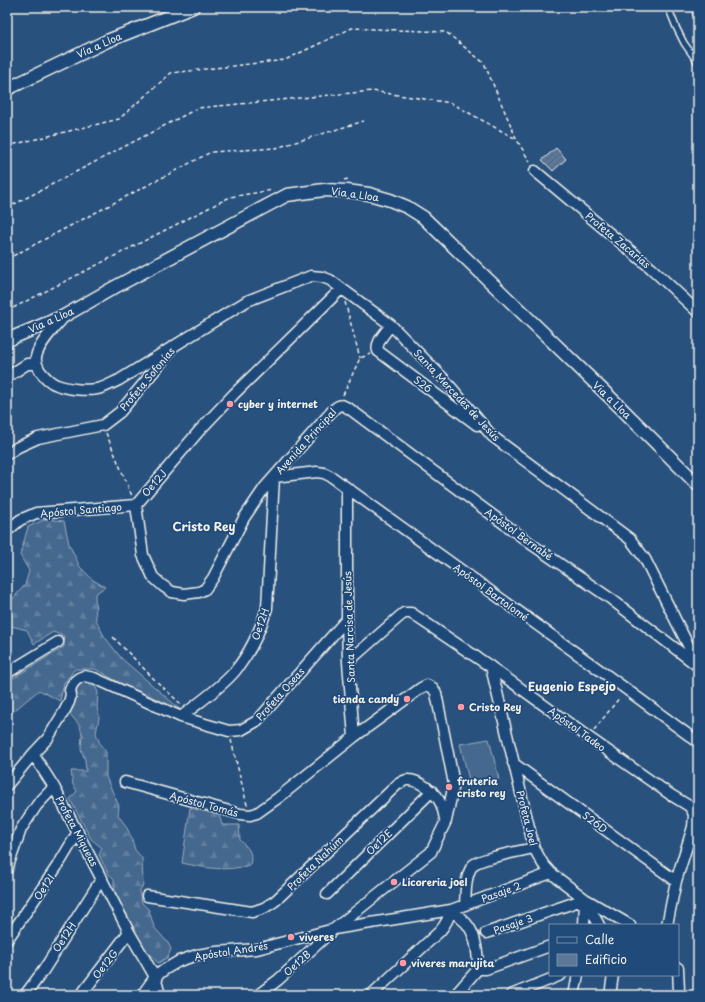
<svg xmlns="http://www.w3.org/2000/svg" width="705" height="1002" viewBox="0 0 705 1002" font-family="'Playpen Sans',sans-serif">
<style>
.grass{fill:#45688e;stroke:#9cacbb}
.forest{fill:url(#forest-firs);stroke:#9cacbb}
.building{fill:url(#building-hatch);stroke:#f4f1e8}
.lines{fill:none;stroke-linecap:round;stroke-linejoin:round}
.service-casing{stroke:#f4f1e8;stroke-width:8}
.minor-casing{stroke:#f4f1e8;stroke-width:13}
.tertiary-casing{stroke:#f4f1e8;stroke-width:15}
.path{stroke:#f4f1e8;stroke-width:1.5;stroke-dasharray:4 3;stroke-linecap:butt}
.service{stroke:#1f4a7a;stroke-width:5}
.minor{stroke:#1f4a7a;stroke-width:10}
.tertiary{stroke:#1f4a7a;stroke-width:12}
.poi-dot{fill:#ff9aa2;stroke:#1f4a7a;stroke-width:1.5}
.labels{text-anchor:middle;stroke-width:3.5;stroke-linejoin:round;paint-order:stroke}
.street-label{font-size:10px;fill:#f4f1e8;stroke:#1f4a7a}
.poi-label{font-size:10px;font-weight:bold;fill:#f4f1e8;stroke:#1f4a7a;text-anchor:start}
.quarter-label{font-size:12px;font-weight:bold;fill:#f4f1e8;stroke:#1f4a7a}
</style>
<defs>
<pattern id="forest-firs" width="22" height="20" patternUnits="userSpaceOnUse"><rect width="22" height="20" fill="#45688e"/><path d="M5 1l3.5 6h-7zM16 11l3.5 6h-7z" fill="#607e9e"/></pattern>
<pattern id="building-hatch" width="6" height="6" patternUnits="userSpaceOnUse"><rect width="6" height="6" fill="#5b7899"/><path d="M-1 1l2-2M0 6l6-6M5 7l2-2" fill="none" stroke="#536274"/></pattern>
</defs>
<rect width="100%" height="100%" fill="#28517e"/>
<filter id="ink" filterUnits="userSpaceOnUse"><feTurbulence type="fractalNoise" baseFrequency=".025" numOctaves="2"/><feDisplacementMap in="SourceGraphic" scale="8" xChannelSelector="R" yChannelSelector="G"/><feConvolveMatrix kernelMatrix="1 2 1 2 8 2 1 2 1" color-interpolation-filters="sRGB"/></filter>
<g filter="url(#ink)">
<!-- grass -->
<path class="grass" d="M489,739L499,779L470,784L460,744Z"/>
<!-- forest -->
<path class="forest" d="M46,519L64,521L69,544L80,567L93,580L105,587L95,594L96,620L104,636L121,658L181,710L122,684L95,669H75L64,683L60,701L39,690L9,715L7,716V682L64,647V636L53,632L34,644L27,630L7,625V605L25,585L29,571L20,555L28,527Z
M83,682L94,684L98,692L97,707L99,718L96,733L100,744L106,752V777L119,806L118,815L126,826L132,839L135,850L142,858L143,885L139,892L142,903L149,910L154,927L168,943L171,949L168,957L158,963L144,949L117,897L114,886V879L108,873L99,855L102,848L91,839L70,799L77,791L73,785L71,771H86L85,760L81,749L82,734L80,726L69,713L75,702V696L77,686Z
M190,808L219,815L222,825H239L240,840C249,849 253,852 250,865C226,872 205,868 182,863Z"/>
<!-- building -->
<path class="building" d="M691,7H698V15L693,16Z
M556,148L566,159L553,171L542,160Z"/>
<g class="lines">
<defs>
<path id="service" d="M668,7L676,27L684,43L698,63"/>
<path id="minor" d="M535,171L651,268L698,312
M341,289L234,394L199,431L136,505L143,555L153,577L163,586L172,592L184,594L199,592L205,589L213,578L244,518L265,487L332,411C340,403 342,404 351,410L534,546L611,599L698,666
M64,317C55,327 39,343 36,357C35,362 38,367 40,371C45,377 50,383 57,385C67,389 86,391 97,389C104,388 112,383 119,380L247,301L311,276L322,277L330,280L391,325L444,379L492,436L630,539L645,559L697,663
M391,325C386,332 375,342 378,351L477,425
M7,377L27,364H36
M7,454L18,447L38,438L103,425L120,412L169,353
M274,477L317,472L324,473L332,477L626,689L698,742
M347,488V619L348,662L354,737
M7,531L20,520L36,513L136,505
M348,662L399,617L404,613H411L491,667L588,737L671,795L689,806L692,810L694,815L693,827L676,881L667,925
M491,667L534,848L543,864L551,873L585,899L630,925
M7,673L58,642
M181,717C198,703 222,687 235,671C250,653 260,631 267,608L274,477
M513,763L676,881
M125,782L240,814L250,815L257,813L278,798L354,737L421,688L427,685L433,688L436,693L454,784L446,821L431,852L334,929L278,980L258,995
M7,785L33,754
M7,869L21,829L37,805L54,787
M327,894L432,791
M147,896L252,912L264,908L275,901L398,784C401,783 404,780 407,780C419,779 436,793 441,804C443,809 444,814 445,819
M585,899L599,925
M465,905C466,892 465,875 473,865C480,858 522,851 534,848
M451,910C456,914 461,918 466,923C476,934 478,954 478,969L455,995
M584,925L585,901
M486,933L585,899
M7,940L60,862L78,832
M478,969H486L550,946
M25,995L43,971L102,878
M81,995L129,932
M142,995L155,977L164,970L179,961L197,955L216,952L257,949L334,929L451,910L551,873
M160,995L155,977L129,932L54,787L33,754L48,738L65,710L69,702L71,695L70,690L72,685L75,681L79,678L84,676L94,678L181,717L229,731L241,730L257,721L347,619
M371,995L440,931C446,924 449,918 451,910
M511,995L561,975
M574,995L578,975
M610,995L613,975
M678,995L679,991L678,968"/>
<path id="tertiary" d="M7,89L107,41L193,7
M7,341L14,337L64,316L115,287L287,195L324,190L347,191L369,194L390,200L407,207L423,217L618,405L698,485"/>
</defs>
<!-- service casing -->
<use href="#service" class="service-casing"/>
<!-- minor casing -->
<use href="#minor" class="minor-casing"/>
<!-- tertiary casing -->
<use href="#tertiary" class="tertiary-casing"/>
<!-- path -->
<path class="path" d="M7,146L119,119L171,73L285,60L352,28L446,32L484,63L517,140L530,162
M344,180L348,179
M7,208L198,108L372,91L451,103L516,139
M7,259L211,152L276,148L364,121
M345,302L360,358
M7,311L230,197L273,190
M343,395L360,358L371,354
M106,433L132,496
M113,637L154,679L182,705
M594,730L620,697
M231,740L247,805"/>
<!-- service -->
<use href="#service" class="service"/>
<!-- minor -->
<use href="#minor" class="minor"/>
<!-- tertiary -->
<use href="#tertiary" class="tertiary"/>
</g>
</g>
<!-- markers -->
<g class="poi-dot">
<circle cx="230" cy="404" r="4"/>
<circle cx="407" cy="699" r="4"/>
<circle cx="461" cy="707" r="4"/>
<circle cx="449" cy="787" r="4"/>
<circle cx="394" cy="882" r="4"/>
<circle cx="291" cy="937" r="4"/>
<circle cx="403" cy="963" r="4"/>
</g>
<g class="labels">
<!-- street labels -->
<g class="street-label">
<text transform="translate(99 45) rotate(-24)" y="4">Vía a Lloa</text>
<text transform="translate(355 194) rotate(8)" y="4">Via a Lloa</text>
<text transform="translate(618 240) rotate(40)" y="4">Profeta Zacarías</text>
<text transform="translate(51 320) rotate(-24)" y="4">Via a Lloa</text>
<text transform="translate(147 379) rotate(-50)" y="4">Profeta Sofonías</text>
<text transform="translate(423 384) rotate(37)" y="4">S26</text>
<text transform="translate(457 395) rotate(47)" y="4">Santa Mercedes de Jesús</text>
<text transform="translate(612 400) rotate(44)" y="4">Via a Lloa</text>
<text transform="translate(306 441) rotate(-48)" y="4">Avenida Principal</text>
<text transform="translate(154 483) rotate(-49)" y="4">Oe12J</text>
<text transform="translate(81 510) rotate(-5)" y="4">Apóstol Santiago</text>
<text transform="translate(519 534) rotate(36)" y="4">Apóstol Bernabé</text>
<text transform="translate(491 592) rotate(36)" y="4">Apóstol Bartolomé</text>
<text transform="translate(260 624) rotate(-71)" y="4">Oe12H</text>
<text transform="translate(349 627) rotate(-92)" y="4">Santa Narcisa de Jesús</text>
<text transform="translate(280 694) rotate(-48)" y="4">Profeta Oseas</text>
<text transform="translate(577 729) rotate(36)" y="4">Apóstol Tadeo</text>
<text transform="translate(204 804) rotate(15)" y="4">Apóstol Tomás</text>
<text transform="translate(527 818) rotate(76)" y="4">Profeta Joel</text>
<text transform="translate(595 822) rotate(36)" y="4">S26D</text>
<text transform="translate(77 831) rotate(62)" y="4">Profeta Miqueas</text>
<text transform="translate(379 842) rotate(-44)" y="4">Oe12E</text>
<text transform="translate(315 863) rotate(-44)" y="4">Profeta Nahúm</text>
<text transform="translate(44 887) rotate(-56)" y="4">Oe12l</text>
<text transform="translate(501 892) rotate(-20)" y="4">Pasaje 2</text>
<text transform="translate(513 924) rotate(-19)" y="4">Pasaje 3</text>
<text transform="translate(64 937) rotate(-57)" y="4">Oe12H</text>
<text transform="translate(231 951) rotate(-9)" y="4">Apóstol Andrés</text>
<text transform="translate(297 963) rotate(-42)" y="4">Oe12B</text>
<text transform="translate(105 964) rotate(-52)" y="4">Oe12G</text>
</g>
<!-- poi labels -->
<g class="poi-label">
<text x="238" y="408">cyber y internet</text>
<text x="399" y="703" text-anchor="end">tienda candy</text>
<text x="469" y="711">Cristo Rey</text>
<text x="457" y="785">fruteria<tspan x="457" dy="12">cristo rey</tspan></text>
<text x="402" y="886">Licoreria joel</text>
<text x="299" y="941">viveres</text>
<text x="411" y="967">viveres marujita</text>
</g>
<!-- quarter labels -->
<g class="quarter-label">
<text x="204" y="531">Cristo Rey</text>
<text x="572" y="691">Eugenio Espejo</text>
</g>
</g>
<!-- margin -->
<rect width="705" height="1002" fill="none" stroke="#1f4a7a" stroke-width="24"/>
<rect x="12" y="12" width="681" height="978" fill="none" stroke="#f4f1e8" stroke-width="1.5" filter="url(#ink)"/>
<!-- legend -->
<rect x="549" y="924" width="130" height="52" fill="#1f4a7a" stroke="#748da6"/>
<rect x="557" y="937" width="20" height="6" fill="#1f4a7a" stroke="#748da6"/>
<text x="585" y="944" font-size="12" fill="#f4f1e8">Calle</text>
<rect x="557" y="954" width="20" height="12" fill="#5b7899" stroke="#748da6"/>
<text x="585" y="964" font-size="12" fill="#f4f1e8">Edificio</text>
</svg>
